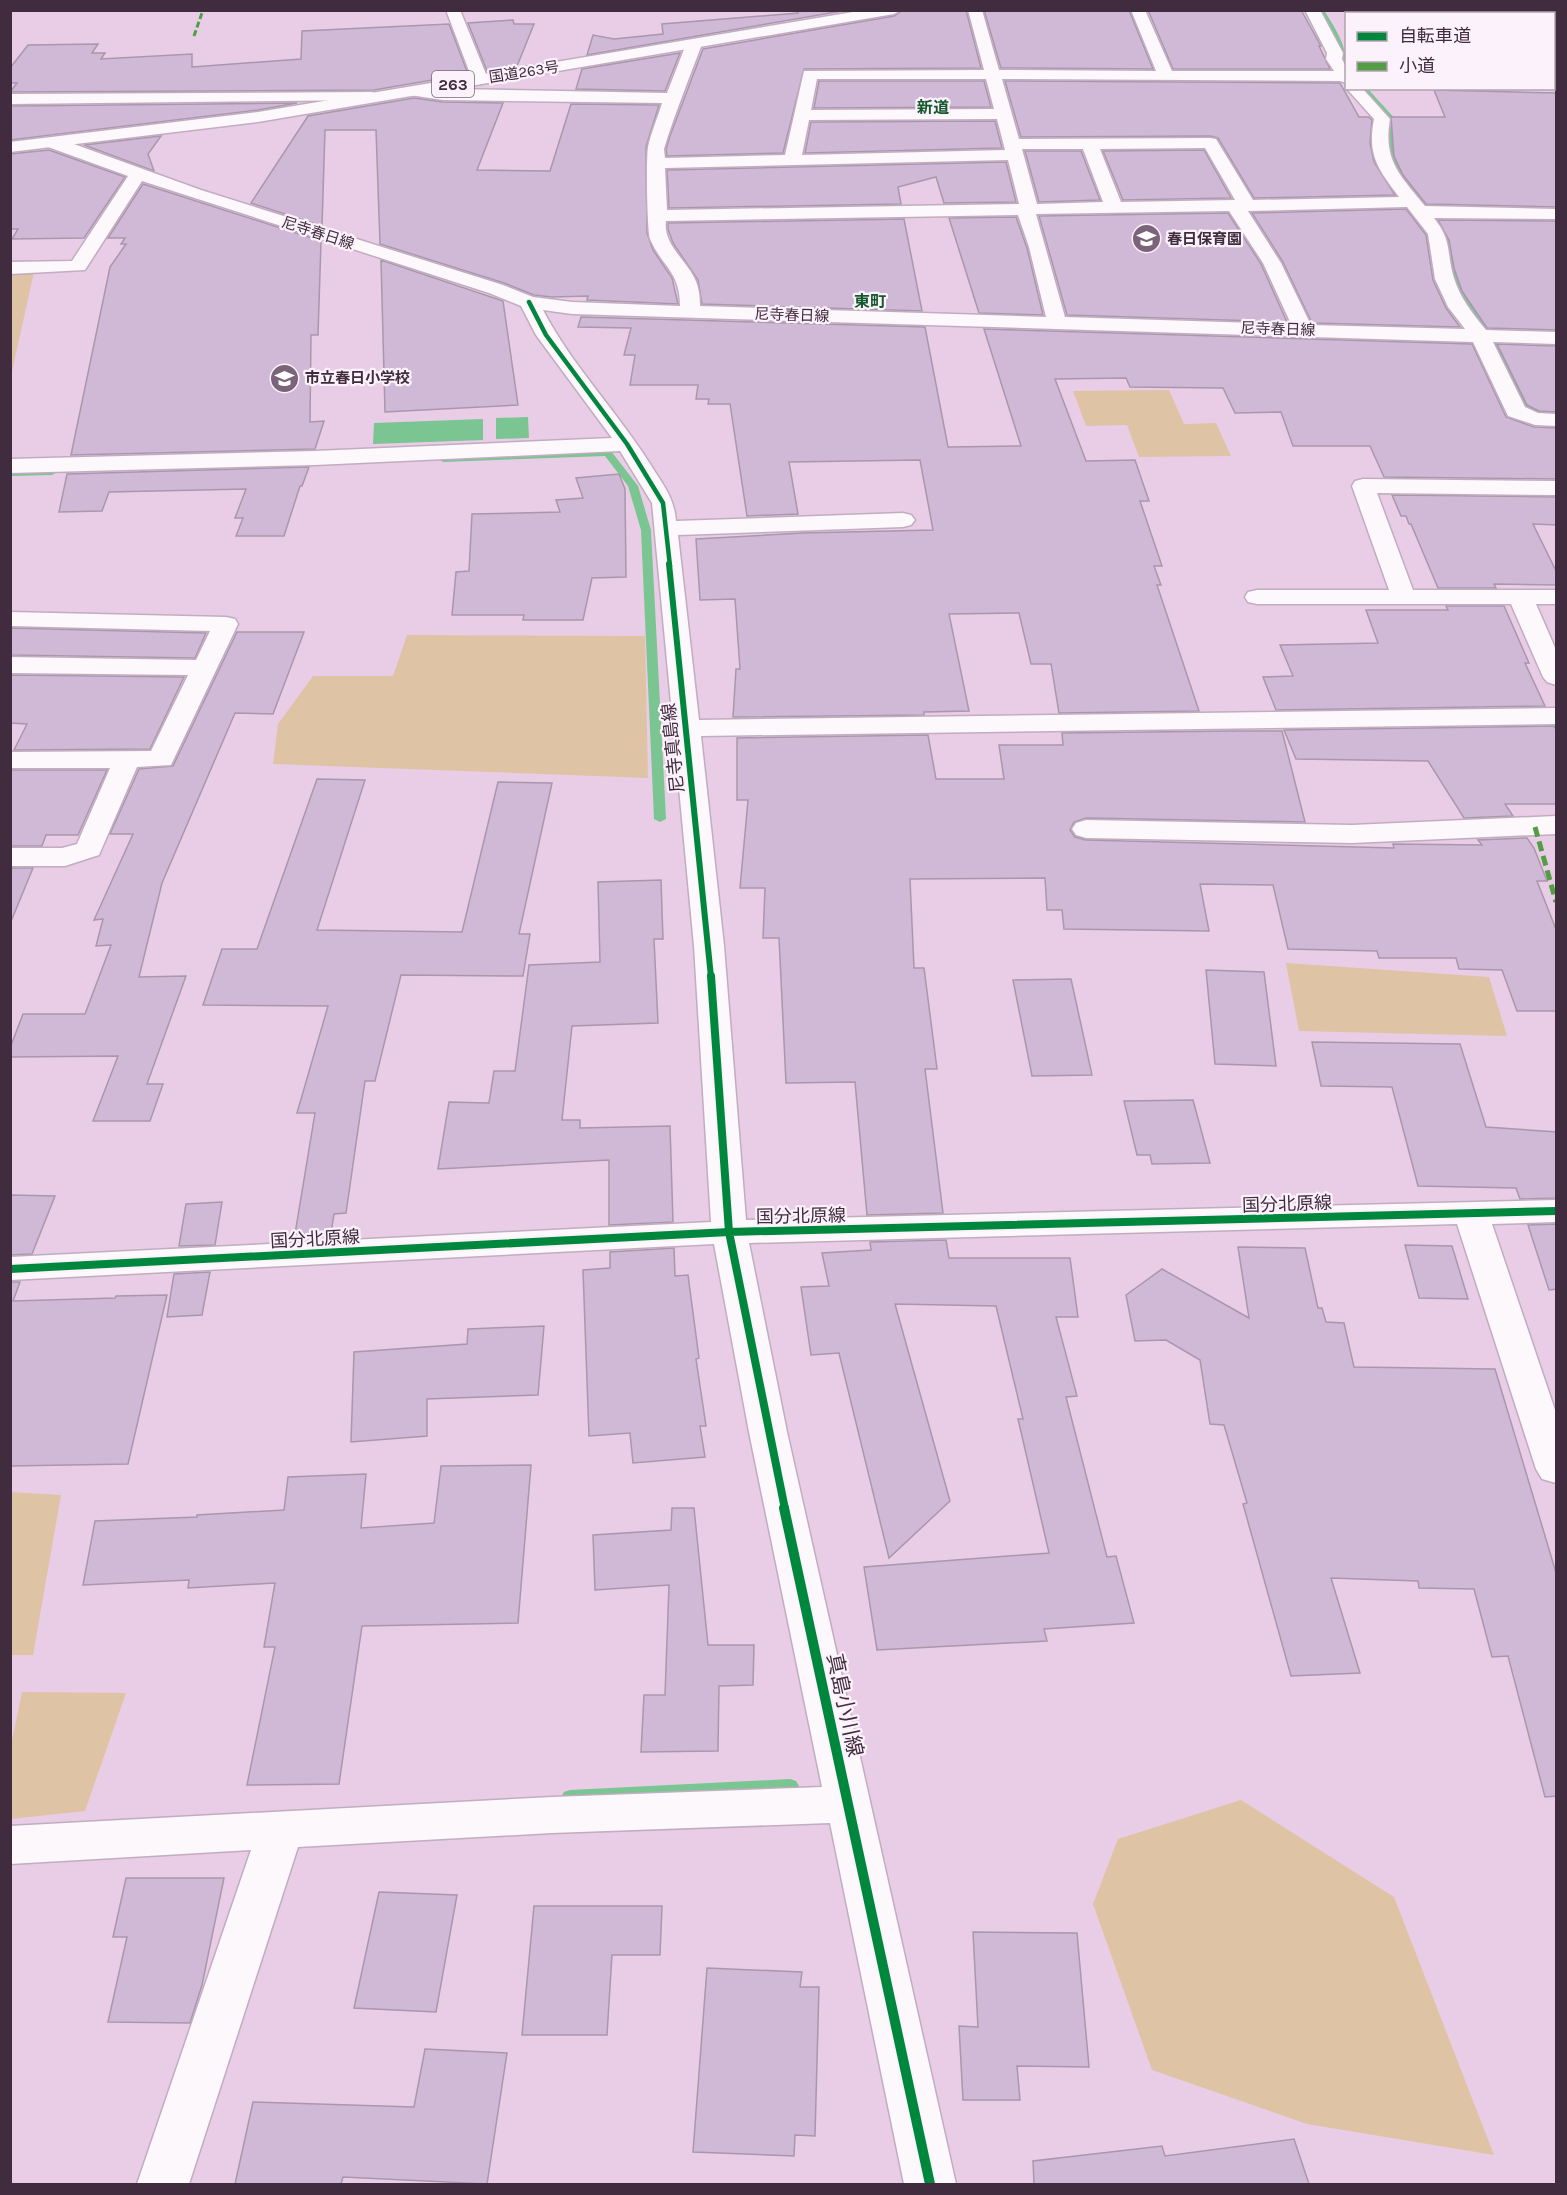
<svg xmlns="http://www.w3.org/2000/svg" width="1567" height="2195" viewBox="0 0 1567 2195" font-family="Karla,'Noto Sans JP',sans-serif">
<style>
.green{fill:#dec3a5}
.water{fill:#7ac591}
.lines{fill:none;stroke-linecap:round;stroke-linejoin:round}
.stream{fill:#7ac591;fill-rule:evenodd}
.building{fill:#d0b8d7;stroke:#a997ac;stroke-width:1.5}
.minor-casing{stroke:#c1acc0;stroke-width:3}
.highway-casing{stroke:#c1acc0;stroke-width:3}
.minor{fill:#fcf8fb;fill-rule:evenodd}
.highway{fill:#fcf8fb;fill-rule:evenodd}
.quiet-far1{stroke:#539d45;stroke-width:3;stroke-dasharray:6 3;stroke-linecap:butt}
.quiet{stroke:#539d45;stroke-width:5;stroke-dasharray:10 5;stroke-linecap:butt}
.cycleway-far3-casing{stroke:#fcf2fb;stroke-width:7}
.cycleway-far2-casing{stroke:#fcf2fb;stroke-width:9}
.cycleway-far1-casing{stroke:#fcf2fb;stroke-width:12}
.cycleway-casing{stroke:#fcf2fb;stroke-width:14}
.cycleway-far3{stroke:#00873e;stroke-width:4.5}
.cycleway-far2{stroke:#00873e;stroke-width:6}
.cycleway-far1{stroke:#00873e;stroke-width:8}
.cycleway{stroke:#00873e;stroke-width:10}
.labels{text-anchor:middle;stroke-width:4.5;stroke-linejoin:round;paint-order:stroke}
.far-street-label{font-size:15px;fill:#402c3e;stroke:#fcf2fb}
.far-poi-label{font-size:15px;font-weight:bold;fill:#402c3e;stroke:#fcf2fb;text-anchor:start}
.shield{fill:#fcf2fb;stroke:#786777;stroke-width:1.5}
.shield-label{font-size:16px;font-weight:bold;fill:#402c3e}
.far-neighbourhood-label{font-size:16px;font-weight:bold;fill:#13582a;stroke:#fcf2fb}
.street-label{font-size:18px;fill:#402c3e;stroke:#fcf2fb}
.near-street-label{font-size:21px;fill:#402c3e;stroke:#fcf2fb}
</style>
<rect width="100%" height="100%" fill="#e9cde6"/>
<!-- green -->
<path class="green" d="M34,272L11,376V273Z
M1169,390L1184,424L1216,423L1231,456L1139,457L1127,425L1086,426L1073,391Z
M407,635L645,636L648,778L273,764L278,724L313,676H393Z
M1286,963L1489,977L1507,1036L1299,1031Z
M10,1492L61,1495L33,1655H11Z
M22,1692L126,1693L85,1811L11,1819V1745Z
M1241,1800L1394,1897L1494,2155L1307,2124L1152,2070L1093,1904L1118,1839Z"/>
<!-- water -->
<path class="water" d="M528,417L529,438L496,439V418Z
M483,419V440L373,444L374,423Z"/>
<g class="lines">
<!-- stream -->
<path class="stream" d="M1318,10H1324C1334,27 1346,43 1346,63L1343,61L1334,37Z
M1554,58L1556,59V63L1554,62Z
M1360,88H1367L1398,122L1394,135L1400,168L1449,233L1457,278L1488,328L1487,330H1481L1449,278L1441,233L1393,168L1388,135L1392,122Z
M1493,342L1500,344L1527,403L1541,411H1556V417L1536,416L1520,407L1492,344Z
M608,450L611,451L638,486L651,530L666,819L660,822L654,819L641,530L628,486L605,456L443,462L438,459L443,456Z
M10,470L52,469L57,472L52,475L10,476Z
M1058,833L1102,834L1108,838L1102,842L1054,839L1052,837Z
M790,1779L796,1781L799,1786L796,1791L790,1793L570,1804L564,1802L561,1797L564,1792L570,1790Z"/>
</g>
<!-- building -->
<path class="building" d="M796,10H848L587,55L593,35L614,39L663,34L662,24L798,13Z
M903,10H966L981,68L804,69L783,153L667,156L666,149L670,136L703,49L894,16Z
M984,10H1129L1153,69L1001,68Z
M1148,10H1301L1321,46H1319L1330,69H1173Z
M513,20L514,24H534L517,66L487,71L468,23Z
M449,24L468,74L374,90L10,92L17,83H10V68L28,45L98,44L92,53H105L101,59L192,54V67L301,59L302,31Z
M680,53L665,91L576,89L582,69Z
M819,81H984L991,107L814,108Z
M1005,81L1340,83L1359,117H1369L1372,120L1370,143L1374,162L1395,195L1254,198L1218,138L1210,136L1021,137Z
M1434,90L1557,93V207L1426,204L1403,175L1394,156L1391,117H1445Z
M414,98L443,102L503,103L477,170L550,171L571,104L659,105L646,147L647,233L653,250L672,278L678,304L587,300L588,296L552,297L534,295L504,283L380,244L376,130H325L322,226L251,203L308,116Z
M297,103L258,110L10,140V106Z
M995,121L1002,148L805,153L811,122Z
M161,136L148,154L154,171L84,145Z
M49,150L125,177L84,238L12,239L18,229H10V154Z
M1204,150L1231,198L1123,200L1103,151Z
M1025,151H1081L1100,200L1039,202Z
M1006,162L1016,202L944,203L936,177L898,187L901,204L669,208L667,170Z
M143,184L321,241L318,335H311L310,422L324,421L315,449L71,455L110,267L126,244H121L125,238H108Z
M1406,209L1426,235L1433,280L1446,308L1460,327L1312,323L1283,262L1252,213Z
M1228,213L1261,264L1287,322L1067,315L1039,216Z
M1016,217L1027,248L1043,315L979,313L949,218Z
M904,219L922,311L702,304L698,280L673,243L668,229V223Z
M1438,220L1557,221V330L1487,328L1462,291L1454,268L1449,240Z
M381,260L503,301L518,405L385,412Z
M581,317L925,327L948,447L1021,446L984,329L1472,344L1506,417L1534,427L1557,428V479L1384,477L1370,446H1293L1281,412L1235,413L1223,388L1130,387L1126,378L1055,379L1086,461L1135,460L1149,501H1140L1162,566H1154L1161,585H1157L1199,711L1059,713L1051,664H1031L1019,613L949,614L969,711L924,712V715L733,717L736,669H740L735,599L700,600L696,539L802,533L933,530L920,460L789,462L798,514L747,516L730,404H708L709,399H696L698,385H630L635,355H624L631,328L578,327Z
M1497,344L1557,346V412L1539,411L1527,405Z
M309,467L302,486H300L284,536H236L243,518H235L246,489L109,492L102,511L59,512L67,474Z
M619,474L625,489L626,577L592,578L583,620H523L524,615H452L456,572L469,571L472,514L560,512L556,500L583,498L576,478Z
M1392,495L1557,497V525L1533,524L1557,573V585L1494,584L1496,588H1438L1411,524H1409L1406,516H1401Z
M1446,606H1504L1529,663H1525L1545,706L1276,710L1263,677L1293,676L1280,645L1378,643L1366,610H1448Z
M10,628L206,633L195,658L10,655Z
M237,632H304L273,714L235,713L162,883L139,977L186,976L147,1084H163L150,1121H93L118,1056L10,1057V1048L23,1014H85L111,945L96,946L103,919L94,920L133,834H110L139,769L173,766Z
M10,675L184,677L150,749L14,750L27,724L10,723Z
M1554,726L1557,731V804H1505L1513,816L1464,818L1428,761L1296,759L1284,730Z
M1235,731H1282L1305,822L1086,818L1074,822L1070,830L1075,837L1086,840L1394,848L1393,844L1482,845L1478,840L1527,838L1534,848L1547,881H1537L1557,932V1011H1517L1502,970L1459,969L1456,958H1379L1377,951L1288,949L1273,885L1200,884L1209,931L1064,929L1062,910H1047L1045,878L910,879L914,968H924L937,1069H925L943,1213L867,1215L855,1082L786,1083L779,938H763L765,888H740L748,800H737V738L928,735L936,779H1004L999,745H1063L1062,733Z
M10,770H107L78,835H46L42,846H10Z
M317,779L365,780L317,930L462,932L498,782L552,783L519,934H530L523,976L401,975L375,1081H365L346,1213L334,1214L331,1233L295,1234L315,1113H297L328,1006L203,1005L222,949H257Z
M10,868H33L12,919H10Z
M661,880L663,939H654L658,1023L572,1026L562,1120H580V1128L670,1126L673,1222L609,1225V1160L438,1169L449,1102L489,1103L494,1071H515L529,965L600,962L598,882Z
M1206,970L1264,972L1276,1066L1215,1064Z
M1071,979L1092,1075L1032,1076L1013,980Z
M1312,1042L1460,1044L1486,1127L1557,1132V1198L1520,1199L1516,1188L1418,1186L1392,1087L1321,1086Z
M1193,1100L1210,1163L1152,1164L1150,1155H1137L1124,1101Z
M10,1195L55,1196L32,1254L10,1255Z
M222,1202L215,1245L179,1246L186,1204Z
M1557,1224V1289L1549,1290L1528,1225Z
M946,1240L949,1258H1070L1078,1317H1056L1077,1396L1066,1397L1107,1557L1116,1556L1134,1623L1044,1629L1047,1641L877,1650L864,1567L1049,1553L1018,1419H1023L996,1306L895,1304L950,1501L889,1558L839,1353L811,1355L801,1287L829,1286L822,1253L871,1250L870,1242Z
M1405,1245L1452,1246L1468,1299L1419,1298Z
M1238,1247L1305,1248L1318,1308H1322L1326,1322L1344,1323L1354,1367L1495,1369L1557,1576V1796L1545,1797L1508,1656L1492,1657L1474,1589L1419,1588L1418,1581L1331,1578L1360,1673L1291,1676L1243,1504L1247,1503L1224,1425L1210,1424L1200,1360L1166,1340L1135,1341L1126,1295L1162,1269L1249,1318Z
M674,1248L675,1276L688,1275L699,1358L696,1359L706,1426H700L705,1457L633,1463L630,1433L589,1436L583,1270L610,1268V1252Z
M210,1272L202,1315L167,1317L174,1274Z
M10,1282H20L13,1301L115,1298L116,1296L167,1295L128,1464L10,1466Z
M544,1326L538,1395L427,1399V1436L351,1442L354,1352L467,1344L468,1329Z
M531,1465L518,1623L362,1626L339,1784L247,1785L275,1647H264L275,1583L188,1588L189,1580L83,1585L95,1521L197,1517V1515L284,1510L288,1477L366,1474L361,1528L434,1523L441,1466Z
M672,1508H694L708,1645H754L753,1685L719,1686L718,1751L641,1752L644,1695H665L669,1585L595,1590L593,1535L671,1530Z
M126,1878H224L202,1985L190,2023L108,2022L127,1937H113Z
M379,1892L457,1895L436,2012L354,2008Z
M534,1906H662L660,1955H612L607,2035H522Z
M973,1932L1077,1933L1089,2067L1017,2066L1020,2100H963L959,2026L978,2027Z
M707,1968L802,1972L800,1987H819L815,2136L795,2135L794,2156L693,2152Z
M425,2049L507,2053L487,2184L343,2177L341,2184H235L253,2102L414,2107Z
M1294,2139L1309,2184H1034L1033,2161L1162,2146L1165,2156Z"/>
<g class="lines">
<defs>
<path id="minor" d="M446,10H460L488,79L486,82L480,84L472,79Z
M968,10H982L999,70L1156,71L1131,10H1145L1172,71H1334L1326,59L1327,53L1305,10H1320L1343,53L1342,59L1346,67V83L1340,81L1002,79L1019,139L1210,138L1216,139L1253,200L1399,197C1378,169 1367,155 1374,119L1346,88H1362L1390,119C1383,161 1400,175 1425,206L1556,209V219L1434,218C1453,242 1446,252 1454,278C1460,298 1473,314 1486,330L1556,332V344L1493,342L1525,407L1538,413L1556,414V426L1535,425L1508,416L1473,342L572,314L543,310C572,366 618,412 652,467C664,486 674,498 676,521L903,513L911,515L915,520L911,525L903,527L678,535L699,720L1556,708V724L701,736L724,946L746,1220L1556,1200V1222L1492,1224L1556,1413V1483L1542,1479L1536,1469L1457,1224L749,1243L787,1432L956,2184H904L830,1823L552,1833L298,1847L189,2184H137L251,1850L10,1864V1826L552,1797L822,1787L749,1432L714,1244L10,1280V1257L711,1222L694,946L652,503L620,451L315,465L10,473V459L315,451L612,438L536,335L521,306L489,293L142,181L85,270L10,274V262L72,261L128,176L48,147L46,143L48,139H60L201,190L503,285L533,297L572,302L680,306C680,271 662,267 650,239C647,230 646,158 648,147C651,132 658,117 662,103L443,100L403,94L401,91L403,88L667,93L686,44L694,39L702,44C689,79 675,113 664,149L665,158L785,155L804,71L984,70ZM817,79H986L994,109L811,110ZM997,119L1005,150L802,155L809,120ZM1205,148L1235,200L1121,202L1100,149ZM1022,149H1083L1103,202L1037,204ZM1008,160L1019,204L667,210L665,168ZM1407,207L1428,234L1435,279L1448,307L1465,329L1311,325L1281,263L1248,211ZM1229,211L1263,263L1291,324L1065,317L1036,214ZM1018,215L1029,247L1046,317L700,306C700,296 699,287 694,277C685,259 663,244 666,221Z
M1554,58H1556V68H1554Z
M372,92L378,94L380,97L378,100L10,104V94Z
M1363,479L1556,481V495L1377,493L1413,590H1556V604H1536L1556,650V685L1547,682L1543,677L1511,604H1257L1248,602L1245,597L1248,592L1257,590H1389L1352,486L1355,481Z
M10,612L226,617L235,619L238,624L171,765L137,767L99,855L65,866H10V848H62L77,844L110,768H10V752L151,751L188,675L10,673V657L196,660L210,631L10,626Z
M1556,816V834L1352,843L1086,838L1076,835L1072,829L1076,823L1086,820L1352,825Z"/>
<path id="highway" d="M865,10H901L894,14L258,122L10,152V142L258,112Z"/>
</defs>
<!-- minor casing -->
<use href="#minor" class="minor-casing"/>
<!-- highway casing -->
<use href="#highway" class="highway-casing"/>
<!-- minor -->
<use href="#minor" class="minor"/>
<!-- highway -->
<use href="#highway" class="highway"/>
<!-- quiet-far1 -->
<path class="quiet-far1" d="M194,36L203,10"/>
<!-- quiet -->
<path class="quiet" d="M1535,827L1556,902"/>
<defs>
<path id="cycleway-far3" d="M529,302L546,335L627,444L663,503L670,566"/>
<path id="cycleway-far2" d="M669,564L711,977"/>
<path id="cycleway-far1" d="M711,976L729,1232L785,1509
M10,1269L729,1232L1556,1211"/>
<path id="cycleway" d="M784,1508L930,2184"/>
</defs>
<!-- cycleway-far3 casing -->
<use href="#cycleway-far3" class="cycleway-far3-casing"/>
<!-- cycleway-far2 casing -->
<use href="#cycleway-far2" class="cycleway-far2-casing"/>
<!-- cycleway-far1 casing -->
<use href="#cycleway-far1" class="cycleway-far1-casing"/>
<!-- cycleway casing -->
<use href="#cycleway" class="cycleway-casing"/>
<!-- cycleway-far3 -->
<use href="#cycleway-far3" class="cycleway-far3"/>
<!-- cycleway-far2 -->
<use href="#cycleway-far2" class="cycleway-far2"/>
<!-- cycleway-far1 -->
<use href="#cycleway-far1" class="cycleway-far1"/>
<!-- cycleway -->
<use href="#cycleway" class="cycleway"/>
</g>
<!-- icons -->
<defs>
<symbol id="school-disc" viewBox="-11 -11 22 22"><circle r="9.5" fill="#7b6479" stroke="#fcf2fb"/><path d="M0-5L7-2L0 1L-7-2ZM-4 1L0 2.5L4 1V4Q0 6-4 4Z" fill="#fff"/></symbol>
</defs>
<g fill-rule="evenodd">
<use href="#school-disc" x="1130" y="222" width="33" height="33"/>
<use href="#school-disc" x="268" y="362" width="33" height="33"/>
</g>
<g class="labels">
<!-- far-street labels -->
<g class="far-street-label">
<text transform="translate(524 72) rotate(-9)" y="5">国道263号</text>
<text transform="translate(318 233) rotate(18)" y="5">尼寺春日線</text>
<text transform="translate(792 315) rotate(2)" y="5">尼寺春日線</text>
<text transform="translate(1278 329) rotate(2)" y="5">尼寺春日線</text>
</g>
<!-- far-poi labels -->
<g class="far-poi-label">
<text x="1167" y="244">春日保育園</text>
<text x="305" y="383">市立春日小学校</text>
</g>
<!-- shield labels -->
<rect class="shield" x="432" y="71" width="42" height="26" rx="4.5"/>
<g class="shield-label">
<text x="453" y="90">263</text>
</g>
<!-- far-neighbourhood labels -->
<g class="far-neighbourhood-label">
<text x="933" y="113">新道</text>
<text x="870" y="307">東町</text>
</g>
<!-- street labels -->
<g class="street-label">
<text transform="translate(673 748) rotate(-96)" y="6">尼寺真島線</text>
<text transform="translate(1287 1204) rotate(-2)" y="6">国分北原線</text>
<text transform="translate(801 1216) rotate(-1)" y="6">国分北原線</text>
<text transform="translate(315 1239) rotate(-3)" y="6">国分北原線</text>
</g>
<!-- near-street labels -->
<g class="near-street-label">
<text transform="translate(845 1705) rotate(78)" y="7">真島小川線</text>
</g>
</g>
<!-- border -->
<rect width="1567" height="2195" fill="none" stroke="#402c3e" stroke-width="24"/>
<!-- legend -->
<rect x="1345" y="12" width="210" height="78" fill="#fcf2fb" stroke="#b1a3af" stroke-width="1.5"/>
<rect x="1357" y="32" width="30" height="9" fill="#00873e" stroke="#b1a3af" stroke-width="1.5"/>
<text x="1399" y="42" font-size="18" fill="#402c3e">自転車道</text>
<rect x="1357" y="62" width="30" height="9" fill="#539d45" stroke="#b1a3af" stroke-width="1.5"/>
<text x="1399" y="72" font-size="18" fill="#402c3e">小道</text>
</svg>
